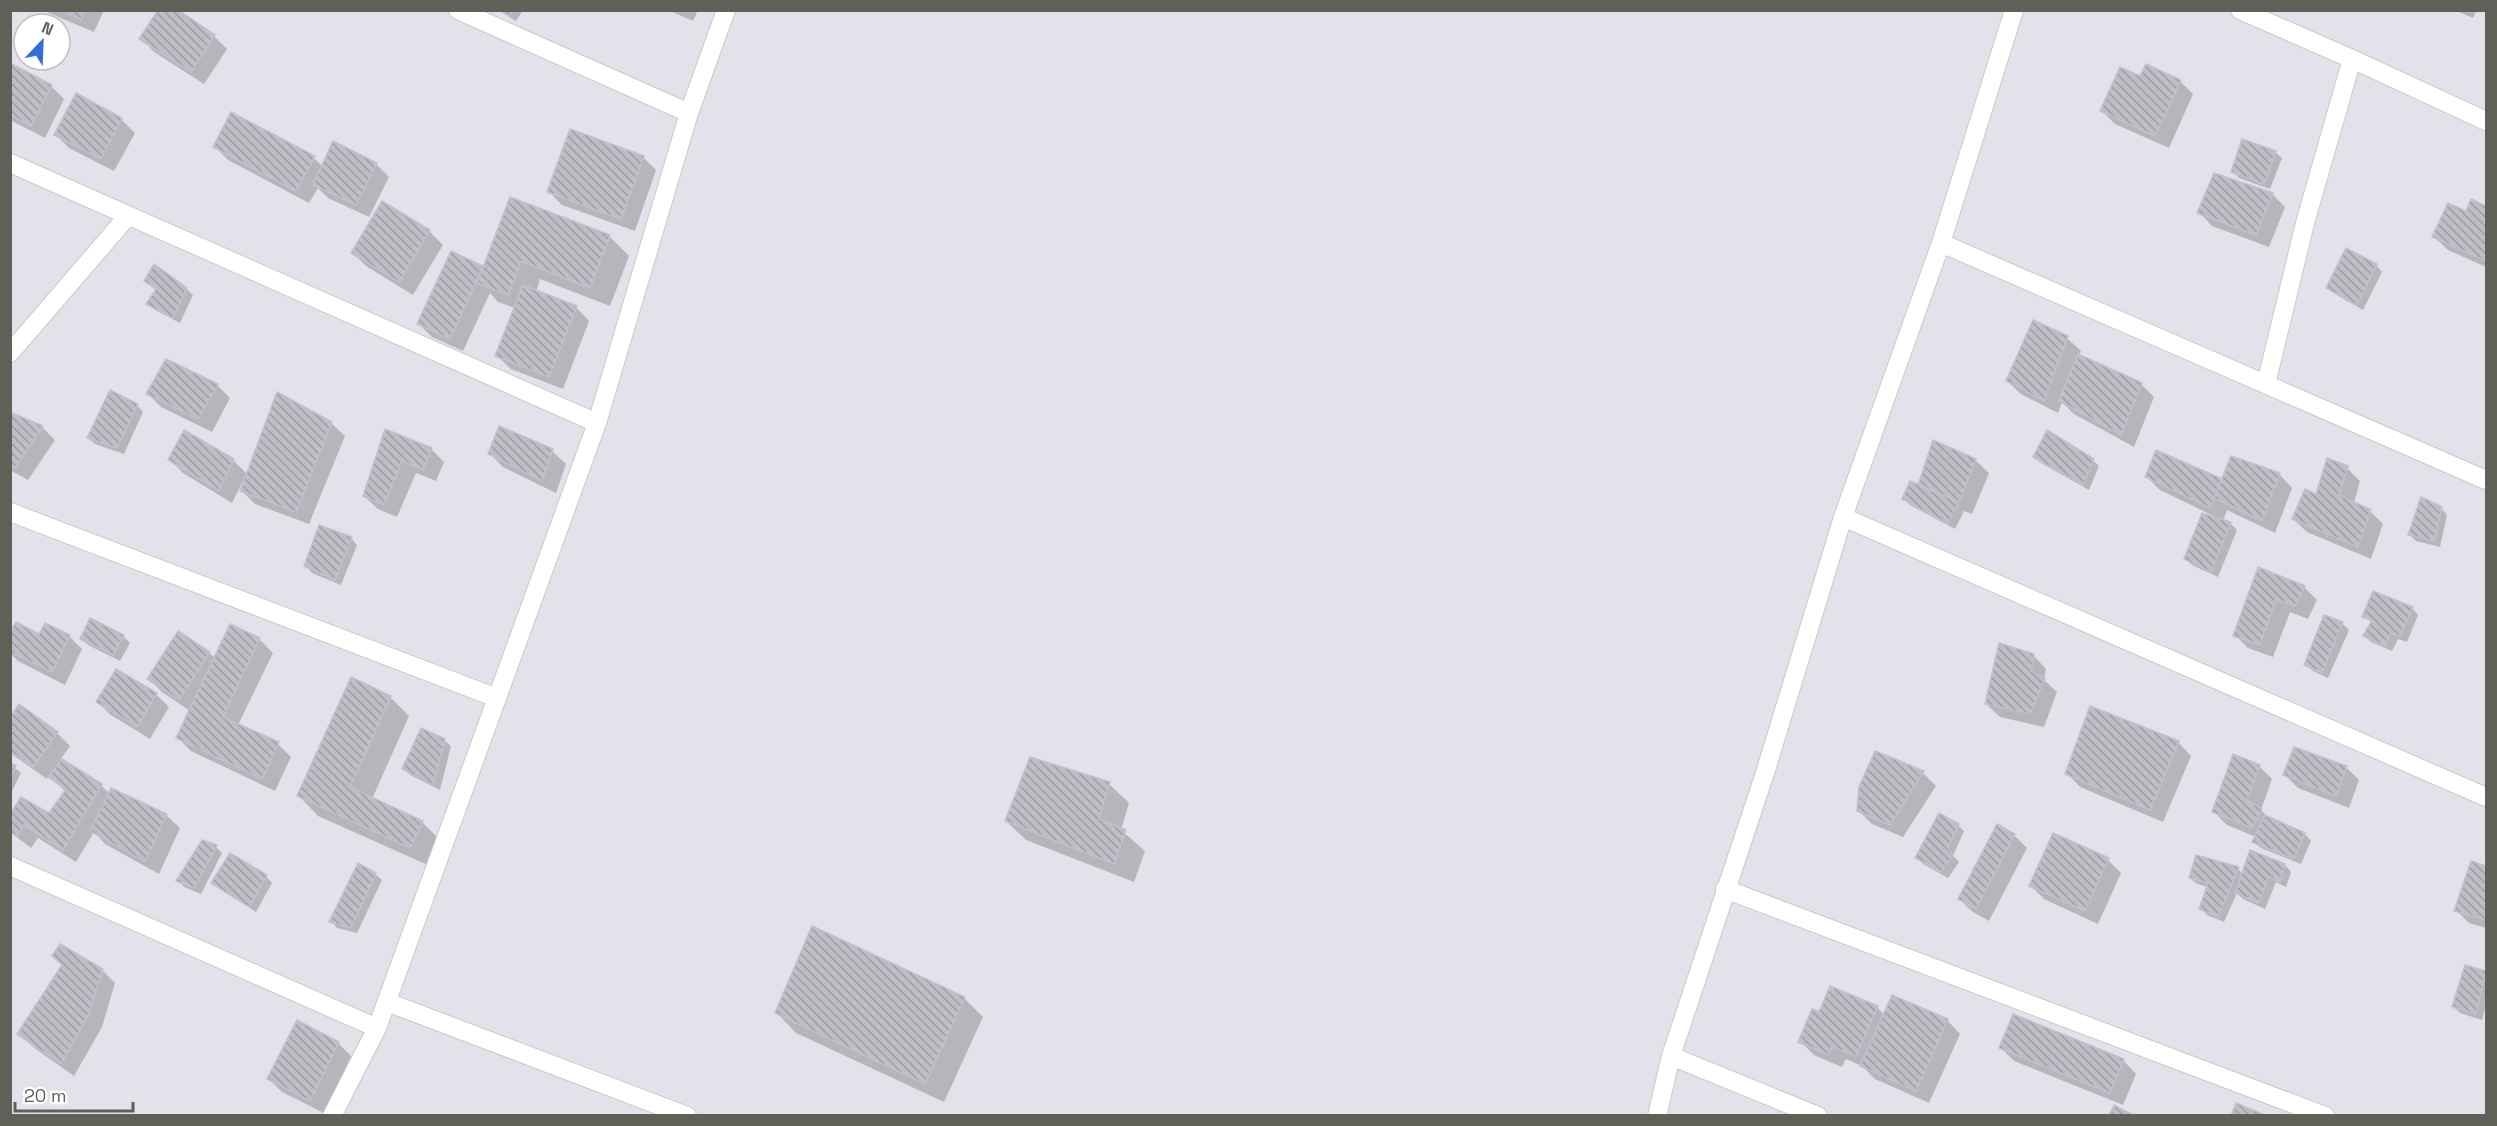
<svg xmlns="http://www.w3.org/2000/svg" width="2497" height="1126" viewBox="0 0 2497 1126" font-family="'Space Grotesk',sans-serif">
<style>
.shadow{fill:#0003}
.building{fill:url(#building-back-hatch);stroke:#c4bfcf;stroke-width:1.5}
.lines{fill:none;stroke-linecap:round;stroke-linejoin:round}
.minor-casing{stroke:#c9cbc4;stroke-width:20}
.minor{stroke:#fff;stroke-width:18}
</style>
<defs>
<pattern id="building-back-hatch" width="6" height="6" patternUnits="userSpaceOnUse" patternTransform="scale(1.5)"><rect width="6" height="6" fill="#bfbec6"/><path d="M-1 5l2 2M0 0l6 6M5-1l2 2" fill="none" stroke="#9e9ea4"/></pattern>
</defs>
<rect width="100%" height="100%" fill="#e5e1eb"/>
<!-- shadow -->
<path class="shadow" d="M42,10H104L94,32Z
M498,10H523L516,21Z
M668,10H698L693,21Z
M2454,10H2477L2473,18Z
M214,36L227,49L204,84L154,52L141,38Z
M10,65L51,86L64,99L45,138L10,120Z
M2141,78L2180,81L2193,94L2169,148L2115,124L2102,111Z
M76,95L121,119L135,133L114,171L69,148L56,135Z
M215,147L314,158L323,167L376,164L389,177L369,217L328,198L318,188L309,203L228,160Z
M2275,152L2282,158L2270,189L2239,178L2232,171Z
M643,157L656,170L635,231L562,205L549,192Z
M2272,194L2285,207L2269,247L2212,226L2199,212Z
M2472,201L2486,207V267L2448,250L2434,237L2467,213Z
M383,203L430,232L443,245L413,295L366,266L352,252Z
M609,236L629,256L610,306L540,279L536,292L576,307L589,321L563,389L511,369L497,356L515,308L498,302L490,293L463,351L432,337L419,324L452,253L484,268Z
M2376,265L2382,272L2363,310L2335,294L2328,287Z
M146,281L186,289L193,295L180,323L155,310L148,303L157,291Z
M2034,322L2067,338L2081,351L2079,356L2141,384L2154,397L2134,447L2074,414L2062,402L2058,413L2021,394L2007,381Z
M217,385L230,398L212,432L161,407L148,394Z
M137,405L143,412L124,454L95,444L88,438Z
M10,414L42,427L55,440L28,480L10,470Z
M331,423L345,436L309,524L255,504L242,491L245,482L243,481L232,503L183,473L170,460H233L248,475Z
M386,431L431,449L444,462L436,481L416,473L397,517L378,509L364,496Z
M552,451L566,464L556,493L503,467L490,454Z
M2035,457L2093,460L2099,466L2089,490L2041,463Z
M1975,460L1989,473L1972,514L1964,511L1955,529L1910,505L1904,499L1919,487Z
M2347,468L2360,481L2354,503L2370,511L2383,524L2371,559L2307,532L2293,519Z
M2279,474L2292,488L2275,533L2227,510L2223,521L2230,523L2237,530L2218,577L2192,565L2185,559L2218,518L2160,490L2146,476L2222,481Z
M2441,508L2447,515L2440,547L2416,541L2410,535Z
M351,538L357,545L341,585L312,573L306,566Z
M2259,569L2304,587L2317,600L2308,619L2290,612L2273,657L2248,648L2235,635Z
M2412,608L2418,615L2407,642L2398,639L2392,651L2371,642L2365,636L2372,623L2364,616Z
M2342,623L2349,630L2328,678L2313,671L2306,664Z
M69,636L82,649L65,685L18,661L10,653V637Z
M123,636L130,643L120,661L88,645L82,639Z
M259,639L273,653L238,725L278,744L291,757L275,791L191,751L177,737L190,711L162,692L148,678L209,653L215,658Z
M2033,655L2046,669L2044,680L2057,692L2044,727L2000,717L1986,704Z
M156,694L169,707L150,739L111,715L97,702Z
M390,697L409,716L372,799L422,822L441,841L430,866L318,816L299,796Z
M10,719L57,733L70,746L60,760L101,785L110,794L166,815L180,828L159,874L105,844L94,832L76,862L38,838L31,848L10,832V817L50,815L66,792L49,776L47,779L10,753Z
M444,740L451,746L440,790L410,775L404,768Z
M2178,742L2191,756L2163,822L2080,787L2067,773Z
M1876,753L1923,773L1936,786L1903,837L1872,824L1859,811Z
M10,764L21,773L10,795Z
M2259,766L2272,779L2261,810L2270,819L2305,834L2311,841L2301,864L2261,848L2254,842L2256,837L2227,825L2213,811Z
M2346,767L2359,780L2349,808L2298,788L2285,775Z
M1109,784L1129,803L1121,830L1145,851L1134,882L1026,840L1006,821Z
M1958,825L1964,831L1953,856L1959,862L1948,878L1923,864L1917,857Z
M2014,835L2027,848L1989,921L1973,912L1959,899Z
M216,847L222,853L201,894L184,887L178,880Z
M2108,860L2121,873L2098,924L2044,899L2031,886Z
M2472,863L2486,868V928L2469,923L2456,910Z
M2285,865L2291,872L2286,887L2276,882L2265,909L2243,899L2237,893L2224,922L2207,915L2201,908L2208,887L2197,884L2190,878L2238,869L2243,874Z
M375,874L382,880L357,933L337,928L331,921Z
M266,876L272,883L256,912L213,883Z
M64,965L102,970L115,983L102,1027L74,1076L33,1047L19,1034Z
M2466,967L2486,973V1005L2482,1020L2460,1013L2453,1006Z
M964,998L983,1017L944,1102L796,1033L777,1013Z
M1877,1007L1884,1015L1947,1020L1960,1034L1929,1103L1875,1079L1862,1066L1846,1059L1842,1067L1814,1055L1800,1041Z
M338,1043L351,1056L324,1113L282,1092L269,1079Z
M2001,1048L2123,1060L2136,1074L2123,1105L2014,1061Z"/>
<!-- building -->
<path class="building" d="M58,10H85L81,20Z
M158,10H178L215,35L191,72L139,39Z
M500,10H513L509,16Z
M10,63L52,85L31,126L10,115Z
M2146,64L2181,80L2155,136L2100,111L2120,67L2140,76Z
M76,93L122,118L101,159L54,135Z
M231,112L315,156L296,191L213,147Z
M570,129L644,156L621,219L547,192Z
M2242,139L2276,151L2264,184L2231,172Z
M333,141L377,163L356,205L313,185Z
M2214,173L2273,193L2256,235L2197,213Z
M510,197L610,235L590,288L521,261L508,295L477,283Z
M2471,199L2486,206V261L2432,237L2448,203L2466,211Z
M382,201L430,230L399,282L351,253Z
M2346,248L2377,264L2357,305L2326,288Z
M451,251L483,266L450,339L417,324Z
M154,264L187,288L173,318L146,304L156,289L144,281Z
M523,285L577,306L549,377L495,356Z
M2033,320L2068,336L2044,401L2006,381Z
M2078,354L2142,383L2121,435L2059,401Z
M166,359L218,384L198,419L146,394Z
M110,390L138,404L117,448L87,438Z
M277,392L332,422L296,512L240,491Z
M10,412L43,426L15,468L10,465Z
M499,426L553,449L542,481L488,454Z
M385,429L432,448L423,469L402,461L384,505L363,496Z
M184,430L234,459L219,491L168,460Z
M2047,430L2094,459L2083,485L2033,457Z
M1933,440L1976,459L1959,502L1918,485Z
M2156,450L2222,479L2210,508L2145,477Z
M2231,456L2280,473L2262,521L2214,498Z
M2327,458L2348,466L2339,495L2371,510L2358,547L2292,519L2305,489L2316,494Z
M1910,481L1959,502L1948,524L1902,499Z
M2421,497L2442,507L2434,541L2408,535Z
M2202,513L2231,522L2211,572L2184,559Z
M319,525L352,537L335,580L304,566Z
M2258,567L2305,586L2295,606L2276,599L2260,645L2233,636Z
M2373,591L2413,607L2400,636L2391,633L2385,646L2363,636L2372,620L2362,617Z
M2324,615L2343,622L2322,673L2304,665Z
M90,618L124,635L113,655L80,639Z
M16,622L39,634L45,623L70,635L52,672L10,652V633Z
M230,624L260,638L223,717L279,742L262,779L176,738Z
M178,631L210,652L179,700L147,679Z
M1999,643L2034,654L2031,671L2045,678L2030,714L1985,704Z
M116,669L157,693L137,727L96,702Z
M351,677L391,696L350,787L423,821L410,848L297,796Z
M19,704L58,732L33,767L10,751V717Z
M2090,706L2179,741L2150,810L2065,774Z
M421,728L445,739L433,785L402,769Z
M2294,747L2347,766L2336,796L2283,775Z
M1875,751L1924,771L1890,825L1857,811L1859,787Z
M2233,754L2260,765L2247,800L2262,809L2252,828L2212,812Z
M1030,757L1110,782L1099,819L1126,830L1114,864L1005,821Z
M62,759L102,784L63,850L24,825L17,836L10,832V814L21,797L49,813L66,789L48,777Z
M10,762L16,766L10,777Z
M111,788L167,814L145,862L90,831Z
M1939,813L1959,824L1948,848L1953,855L1941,872L1915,858Z
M2265,815L2305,833L2294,859L2252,842Z
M1997,824L2015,834L1976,909L1958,899Z
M2053,833L2109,858L2085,911L2029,886Z
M202,840L217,845L194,888L176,881Z
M2250,850L2285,864L2280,882L2269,877L2258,903L2235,893Z
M230,853L267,875L249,907L211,883Z
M2196,855L2239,867L2218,917L2199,909L2208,883L2189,878Z
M2471,861L2486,866V920L2454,911Z
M358,863L376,873L351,928L329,922Z
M812,926L965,997L925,1084L775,1013Z
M60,944L103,969L89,1013L61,1064L17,1034L62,965L52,956Z
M2465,965L2486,971L2476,1014L2452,1007Z
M1830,986L1878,1006L1856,1056L1832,1047L1829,1055L1798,1042L1812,1009L1819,1012Z
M1892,995L1948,1019L1916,1091L1860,1066Z
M2013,1014L2124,1059L2110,1093L1999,1048Z
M297,1020L339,1042L310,1101L267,1079Z
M2236,1103L2267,1116H2231Z
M2114,1105L2135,1116H2109Z"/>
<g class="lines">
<defs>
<path id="minor" d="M458,10L689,113
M2240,10L2352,59L2486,121
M10,163L597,423
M1941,243L2486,480
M10,353L127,217
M2266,384L2305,223L2352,59
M10,512L497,698
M1843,517L2486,797
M10,866L377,1028
M1725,889L2325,1116
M387,1002L687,1116
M1671,1056L1818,1116
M332,1116L377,1028L597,423L689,113L726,10
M1657,1116L1671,1056L1765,773L1843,517L1941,243L2014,10"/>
</defs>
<!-- minor casing -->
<use href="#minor" class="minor-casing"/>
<!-- minor -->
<use href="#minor" class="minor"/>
</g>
<!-- border -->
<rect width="2497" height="1126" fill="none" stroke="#5f6159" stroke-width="24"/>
<!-- north arrow -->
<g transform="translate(42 42) rotate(23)"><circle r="28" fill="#ffffff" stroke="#bfc0bd" stroke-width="1.5"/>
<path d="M0-4.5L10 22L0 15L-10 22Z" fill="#356cdd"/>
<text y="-9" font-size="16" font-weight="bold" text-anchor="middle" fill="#5f6159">N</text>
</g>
<!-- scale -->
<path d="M15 1102v9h118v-9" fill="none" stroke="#5f6159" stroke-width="3"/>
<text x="24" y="1102" font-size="18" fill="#5f6159" stroke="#ffffff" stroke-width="4.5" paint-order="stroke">20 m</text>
</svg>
